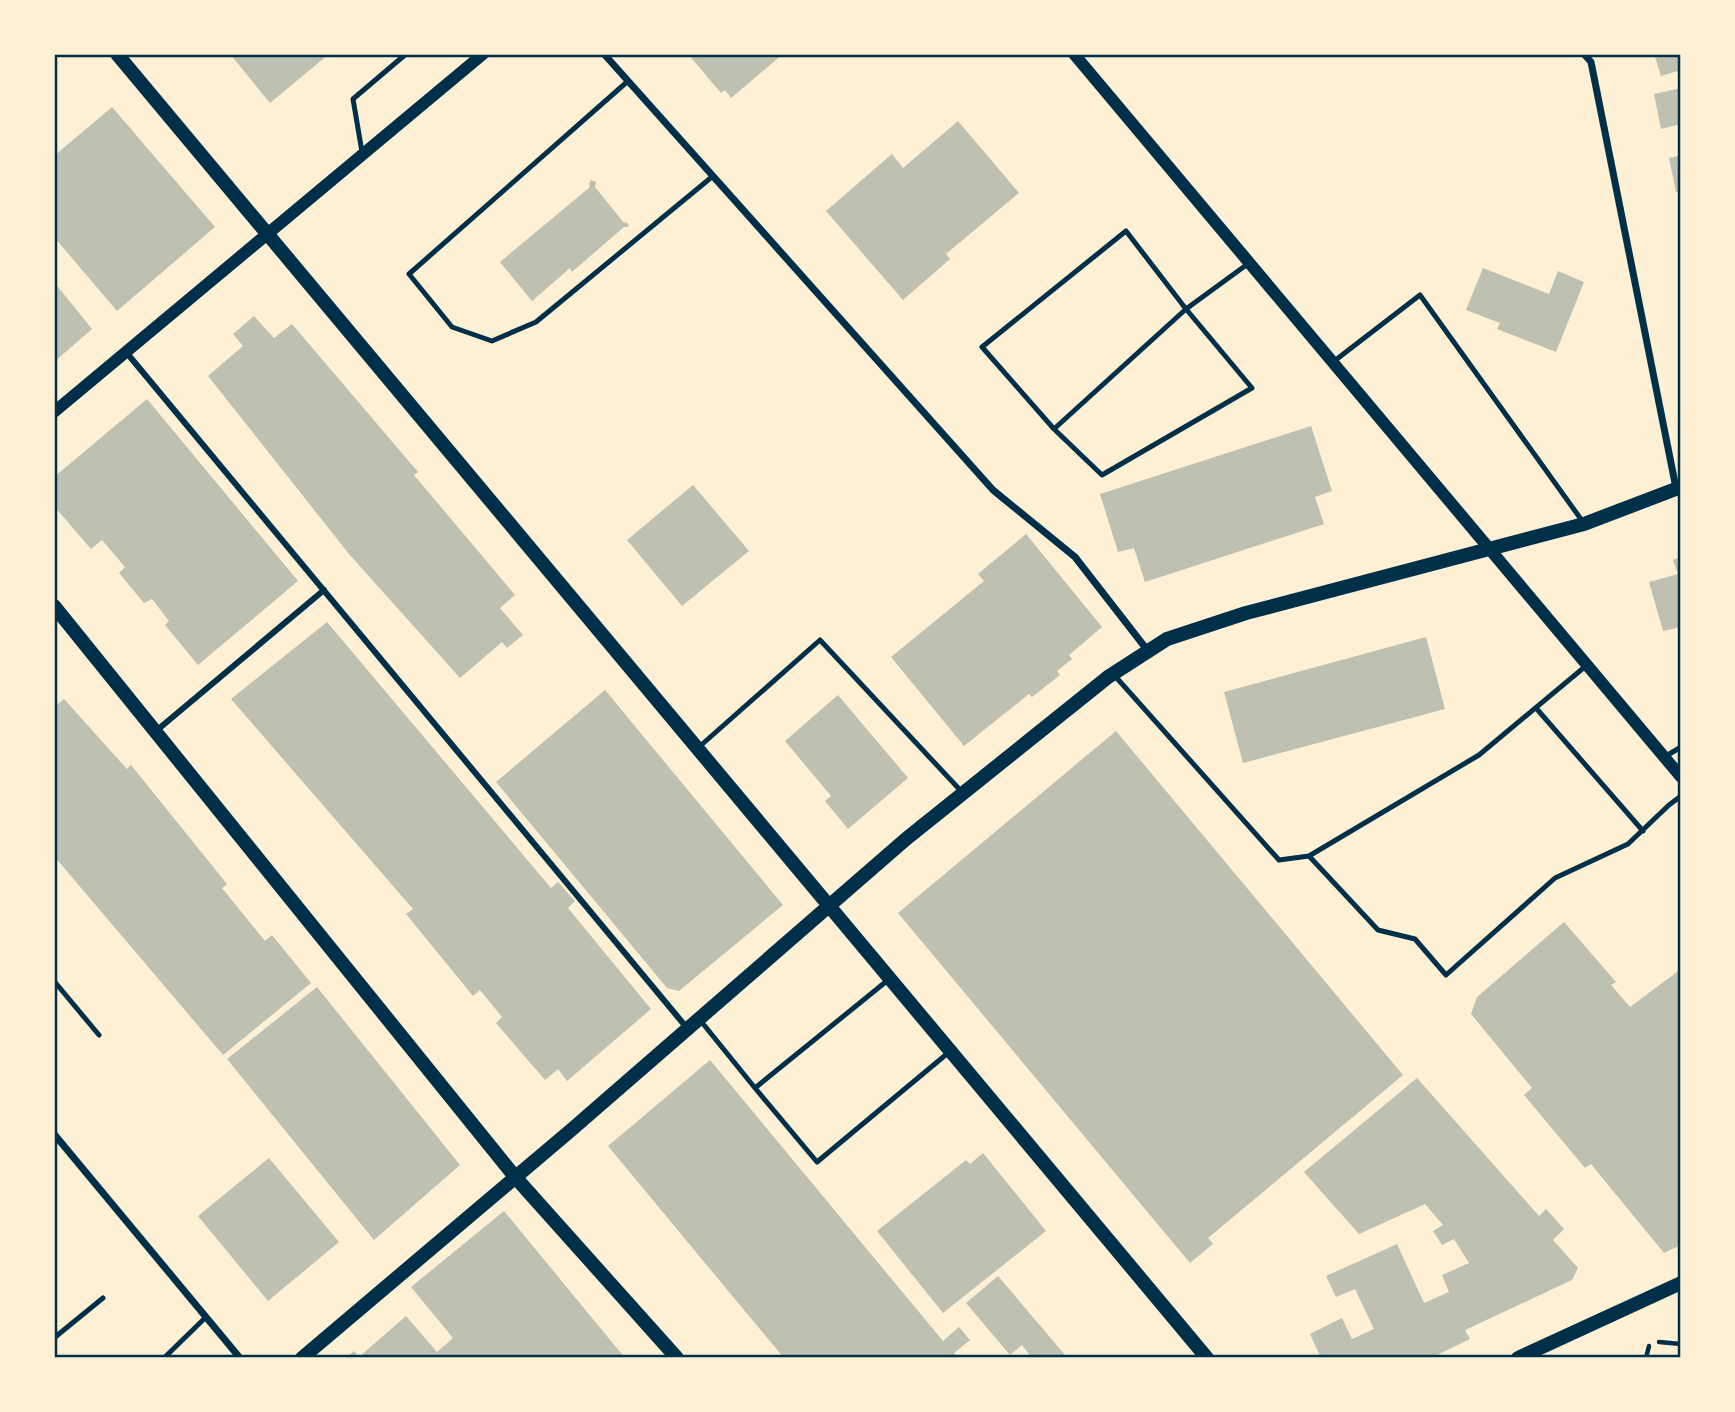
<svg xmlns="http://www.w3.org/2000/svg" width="1735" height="1412" viewBox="0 0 1735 1412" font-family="'PT Sans',sans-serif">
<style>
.building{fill:#bec0b2}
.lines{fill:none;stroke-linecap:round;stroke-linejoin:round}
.path{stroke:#003049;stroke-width:4.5}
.service{stroke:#003049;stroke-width:5}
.pedestrian{stroke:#003049;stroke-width:6}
.minor{stroke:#003049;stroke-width:7}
.tertiary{stroke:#003049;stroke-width:12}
.secondary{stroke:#003049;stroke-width:14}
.neatline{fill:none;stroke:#003049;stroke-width:2.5}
</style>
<rect width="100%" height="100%" fill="#fdf0d5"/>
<!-- building -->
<path class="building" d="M230,54H329L270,103Z
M688,54H783L731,98L725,90L721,93Z
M1654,54H1681V70L1661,76Z
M1681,88V124L1661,129L1654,94Z
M112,107L215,227L117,311L54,237V156Z
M958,121L1019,193L946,254L950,259L903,300L826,211L892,154L903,168Z
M1681,155V191L1676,192L1669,158Z
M591,180L596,182L595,187L624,223L626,222L629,225L628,227H624L572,272L570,268L532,301L500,262L590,187L589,184Z
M1483,268L1549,294L1558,271L1584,282L1556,352L1497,329L1500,323L1466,310Z
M54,282L92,329L54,362Z
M254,316L274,338L292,324L418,472L414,475L515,595L500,608L523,635L507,648L502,642L460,678L349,554L208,376L243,346L233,334Z
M147,399L298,581L198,665L165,625L169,621L152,599L144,603L119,573L125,567L102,540L91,549L54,506V477Z
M1311,426L1332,491L1315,497L1324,524L1145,582L1134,548L1118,552L1100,494Z
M693,485L749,551L682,606L627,540Z
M1026,534L1102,627L1069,655L1072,659L1057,671L1060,675L1032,697L1029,694L964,746L891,657L984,581L978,574Z
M1681,557V627L1663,631L1649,582L1678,574L1673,560Z
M327,622L551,888L558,882L575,901L568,908L651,1009L567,1081L558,1069L545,1080L496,1023L502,1017L480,990L473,996L406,914L413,909L231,699Z
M1426,637L1445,709L1243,763L1224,692Z
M605,690L783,905L679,991L667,988L496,782Z
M838,695L908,778L848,829L825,801L831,796L785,741Z
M54,698L58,704L64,699L127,769L131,765L227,884L222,888L265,941L272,935L311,983L223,1055L54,856Z
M1116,731L1403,1075L1208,1238L1213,1244L1190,1263L898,913Z
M1564,922L1616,982L1611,985L1630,1007L1681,969V1245L1664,1253L1591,1164L1585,1168L1524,1095L1532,1088L1471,1014L1477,997Z
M317,987L460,1165L374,1240L227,1059Z
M710,1060L943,1341L959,1327L970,1340L954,1353L958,1358H784L739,1304L608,1146Z
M1417,1078L1539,1216L1546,1209L1564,1229L1553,1240L1578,1268L1572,1280L1465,1330L1470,1339L1431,1358H1321L1310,1334L1342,1318L1352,1339L1374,1329L1355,1289L1336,1297L1326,1276L1397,1244L1424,1303L1449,1292L1442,1275L1469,1263L1454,1239L1442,1245L1433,1231L1443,1225L1425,1204L1359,1234L1304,1172Z
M983,1153L1046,1231L943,1313L877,1231L966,1160L970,1164Z
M269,1158L339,1242L268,1301L198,1216Z
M504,1211L625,1358H346L354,1351L359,1357L406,1316L437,1352L453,1338L411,1287Z
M998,1276L1065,1355L1062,1358H1032L1022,1345L1010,1355L966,1303Z"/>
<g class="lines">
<!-- path -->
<path class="path" d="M1659,1342L1681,1344
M1646,1358L1649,1346"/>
<!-- service -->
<path class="service" d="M628,81L409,274L452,327L492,341L536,322L713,176
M362,152L353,99L406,54
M1333,362L1420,295L1583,522
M1054,429L1102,475L1252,388L1186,309L1054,429L982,347L1126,231L1186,309L1249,263
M1587,665L1479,755L1309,856L1378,930L1415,939L1446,975L1555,878L1628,844L1669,805L1681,796
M1115,676L1279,860L1309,856
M1536,708L1643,831
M699,747L820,640L961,791
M1666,756L1681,747
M888,980L755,1088L817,1162L948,1053
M54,981L99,1035
M700,1020L755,1088
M54,1338L103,1298
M164,1358L206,1317"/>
<!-- pedestrian -->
<path class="pedestrian" d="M126,352L687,1028
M156,731L324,590"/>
<!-- minor -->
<path class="minor" d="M604,54L993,490L1075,557L1148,651
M1584,54L1591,62L1676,488
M54,1134L240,1358"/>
<!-- tertiary -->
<path class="tertiary" d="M1074,54L1681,777
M54,412L483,54"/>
<!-- secondary -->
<path class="secondary" d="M117,54L1207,1358
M54,606L516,1178L677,1358
M302,1358L570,1131L906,839L1108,677L1167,639L1246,613L1584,524L1681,487
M1518,1358L1681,1283"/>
</g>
<!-- border -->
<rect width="1735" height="1412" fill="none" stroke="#fdf0d5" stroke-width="112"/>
<rect x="56" y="56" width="1623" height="1300" class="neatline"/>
</svg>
